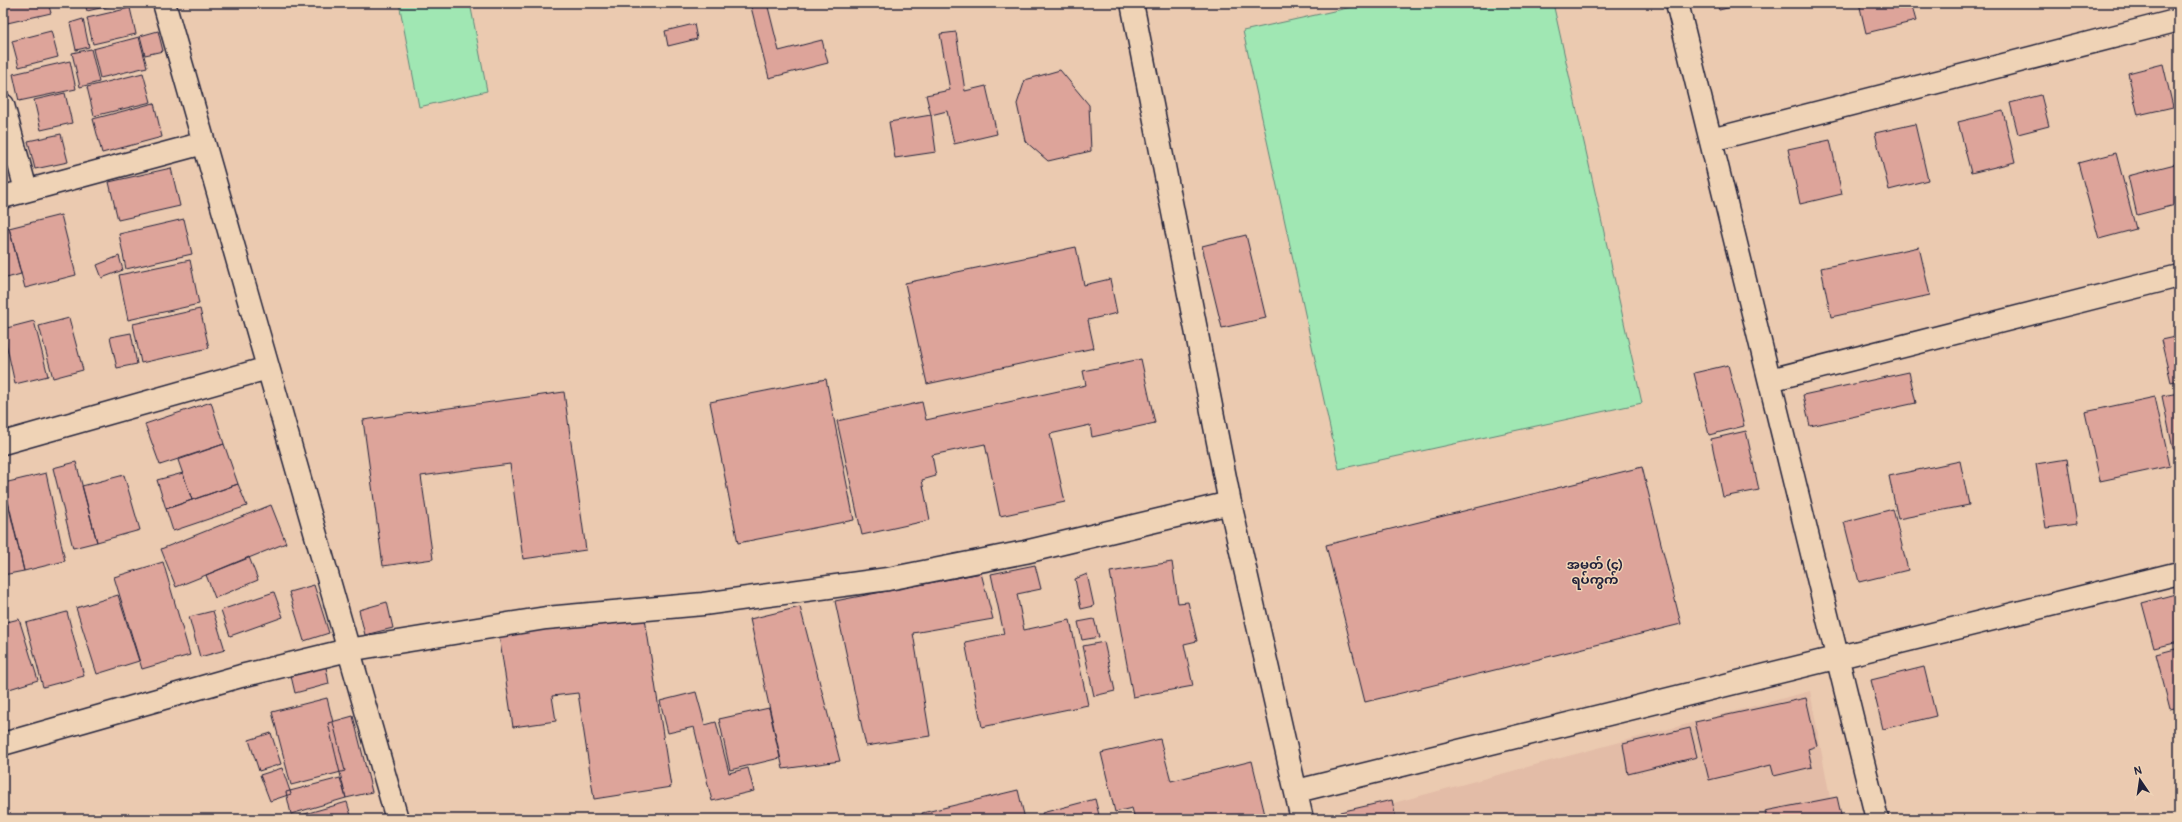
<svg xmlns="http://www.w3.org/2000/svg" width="2182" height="822" viewBox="0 0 2182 822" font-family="Pangolin,'Noto Sans Myanmar',sans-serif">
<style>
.built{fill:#e3bca7}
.green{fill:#a0e7b3;stroke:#618477}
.building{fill:#dda49a;stroke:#22223b}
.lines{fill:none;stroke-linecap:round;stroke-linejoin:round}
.minor-casing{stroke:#22223b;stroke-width:25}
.minor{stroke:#efd3b6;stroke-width:22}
.labels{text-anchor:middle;stroke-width:3;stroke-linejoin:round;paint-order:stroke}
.quarter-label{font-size:13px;font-weight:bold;fill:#22223b;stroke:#efd3b6}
</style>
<rect width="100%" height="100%" fill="#ebcab0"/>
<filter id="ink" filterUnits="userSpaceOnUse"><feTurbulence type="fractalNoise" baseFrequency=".025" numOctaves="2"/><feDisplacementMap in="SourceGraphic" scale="8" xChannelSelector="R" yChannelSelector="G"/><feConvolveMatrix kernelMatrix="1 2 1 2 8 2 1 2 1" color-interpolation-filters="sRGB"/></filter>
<g filter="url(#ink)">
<!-- built -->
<path class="built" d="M1810,691L1834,819H1334Z"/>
<!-- green -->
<path class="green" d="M399,3H470L487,91L419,107Z
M1370,3H1553L1642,403L1339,469L1243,31Z"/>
<!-- building -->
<path class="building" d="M3,3H48L51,13L3,24Z
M85,3H117L118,4L87,11Z
M750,3H767L779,51L822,40L828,63L769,78Z
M1717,3H1748L1719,10Z
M1859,3H1911L1916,21L1866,33Z
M130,8L136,34L93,44L87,18Z
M83,19L89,47L76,50L70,23Z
M694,24L697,39L668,46L665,31Z
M51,31L58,57L19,67L12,41Z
M158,31L163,51L145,55L140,36Z
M956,32L965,91L986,86L997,134L954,144L947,111L931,115L926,95L950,90L940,34Z
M139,37L147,67L100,78L93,49Z
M91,49L99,82L80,87L72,53Z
M70,61L76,89L19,101L13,74Z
M2163,64L2173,107L2138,115L2128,73Z
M1060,70L1089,105L1091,151L1048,161L1025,141L1017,104L1025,80Z
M143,73L151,102L94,116L87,87Z
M65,93L72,123L41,130L34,100Z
M2041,95L2049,126L2018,134L2010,103Z
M154,103L162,137L102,153L93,119Z
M2003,111L2015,162L1971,173L1958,122Z
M931,115L936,152L895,158L889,122Z
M1915,124L1928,180L1889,190L1875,133Z
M61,134L68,162L35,169L28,141Z
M1830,140L1842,194L1800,204L1788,149Z
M2116,153L2136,229L2099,239L2078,163Z
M2179,163V204L2137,215L2128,176Z
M171,168L180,206L118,220L109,182Z
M61,215L76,275L25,288L9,228Z
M184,219L192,254L126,269L119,234Z
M9,228L21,274L3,279V230Z
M1246,235L1266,318L1222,328L1202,246Z
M1076,247L1084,285L1110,279L1117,313L1088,320L1094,348L927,384L905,283Z
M1919,247L1930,295L1831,317L1821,268Z
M119,256L123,270L102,278L97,265Z
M190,260L199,304L128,320L119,275Z
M200,309L209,348L141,363L133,324Z
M69,318L83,370L53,378L39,326Z
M34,321L48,376L15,384L3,329Z
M131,333L137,364L117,368L110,337Z
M2179,336V380L2171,382L2161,340Z
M1141,359L1155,423L1092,437L1090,425L1050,434L1065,502L1000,516L985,444L932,455L936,476L922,480L930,520L862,535L837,421L922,402L926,420L1086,385L1083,371Z
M1728,365L1744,426L1709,435L1694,373Z
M1909,372L1916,403L1810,426L1803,395Z
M826,379L854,520L738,543L710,402Z
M564,392L586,550L523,559L510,464L421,476L433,559L383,566L363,420Z
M2179,393V448L2173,449L2162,396Z
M2155,397L2170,466L2100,481L2085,412Z
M211,402L224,444L160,465L145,424Z
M1746,431L1759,490L1723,497L1711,439Z
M224,444L238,484L192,500L178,460Z
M2067,459L2077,524L2046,528L2036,464Z
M1960,461L1969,505L1898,519L1889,476Z
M76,462L97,542L73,548L53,468Z
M1642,467L1681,624L1365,702L1326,545Z
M46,473L65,561L24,571L4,483Z
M183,473L192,500L166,509L157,480Z
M124,475L140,530L97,542L82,486Z
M3,483L24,571L3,575Z
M238,484L247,506L173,531L166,509Z
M271,505L286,543L176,587L161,549Z
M1893,509L1908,570L1859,582L1844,522Z
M249,557L258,580L215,598L206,575Z
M163,562L190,655L142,669L114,577Z
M1172,562L1178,603L1188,602L1197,641L1184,644L1193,686L1133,697L1110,572Z
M1035,565L1041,589L1017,594L1024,630L1070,620L1088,705L982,727L965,642L1004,634L991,574Z
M981,573L993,619L913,633L930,736L866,746L835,601Z
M1087,574L1094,606L1081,609L1075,579Z
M314,585L329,633L304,641L289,592Z
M274,592L283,617L230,636L221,610Z
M2179,593V642L2154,648L2142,603Z
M118,595L139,661L97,674L76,608Z
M387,602L393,628L365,635L359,610Z
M800,607L840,761L783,769L750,619Z
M213,611L225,650L200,657L189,617Z
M67,612L84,676L43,687L26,623Z
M644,612L671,787L594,799L578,693L552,696L556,721L513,727L499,635Z
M19,619L38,680L3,691V623Z
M1094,619L1099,637L1082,640L1078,622Z
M1104,642L1115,691L1094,696L1083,646Z
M2179,648V707L2170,709L2156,654Z
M326,667L329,684L295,693L291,676Z
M1924,667L1936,716L1883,729L1871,680Z
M696,692L705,725L716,722L729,773L748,768L754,791L712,801L694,727L668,733L660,701Z
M327,698L345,771L291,785L272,712Z
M1806,698L1817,746L1808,749L1812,767L1774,776L1771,765L1709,780L1695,722Z
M769,708L780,758L730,770L719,719Z
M353,716L372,792L346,798L328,723Z
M1690,728L1697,757L1628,774L1623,744Z
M271,733L281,764L259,771L249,740Z
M1160,739L1171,781L1252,761L1266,819H1135L1132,808L1115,812L1101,753Z
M282,768L291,794L270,801L260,775Z
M340,778L346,798L291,814L286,792Z
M1018,790L1025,819H923L922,813Z
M1837,797L1842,819H1767L1765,811Z
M1095,799L1100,819H1044L1042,813Z
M1392,800L1396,819H1341L1340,812Z
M347,802L352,819H287Z"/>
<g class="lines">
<defs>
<path id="minor" d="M164,3L397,819
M1132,3L1230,503L1302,819
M1677,3L1877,819
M3,105L26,190
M1711,140L2179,20
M3,197L204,143
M1770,380L2179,276
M3,443L268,368
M3,744L241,676L348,650L546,618L703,604L888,579L1025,552L1230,503
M1297,791L2179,573"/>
</defs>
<!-- minor casing -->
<use href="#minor" class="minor-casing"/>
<!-- minor -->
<use href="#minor" class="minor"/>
</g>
</g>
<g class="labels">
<!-- quarter labels -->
<g class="quarter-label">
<text x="1595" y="569">အမှတ် (၄)<tspan x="1595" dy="15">ရပ်ကွက်</tspan></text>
</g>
</g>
<!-- margin -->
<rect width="2182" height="822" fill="none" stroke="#efd3b6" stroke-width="16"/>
<rect x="8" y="8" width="2166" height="806" fill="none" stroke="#22223b" stroke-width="1.5" filter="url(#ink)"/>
<!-- north arrow -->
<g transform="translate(2140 780) rotate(347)" stroke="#efd3b6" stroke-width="3" paint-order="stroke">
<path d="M0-3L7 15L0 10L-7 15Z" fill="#22223b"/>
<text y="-6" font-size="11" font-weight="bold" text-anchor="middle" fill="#22223b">N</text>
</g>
</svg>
